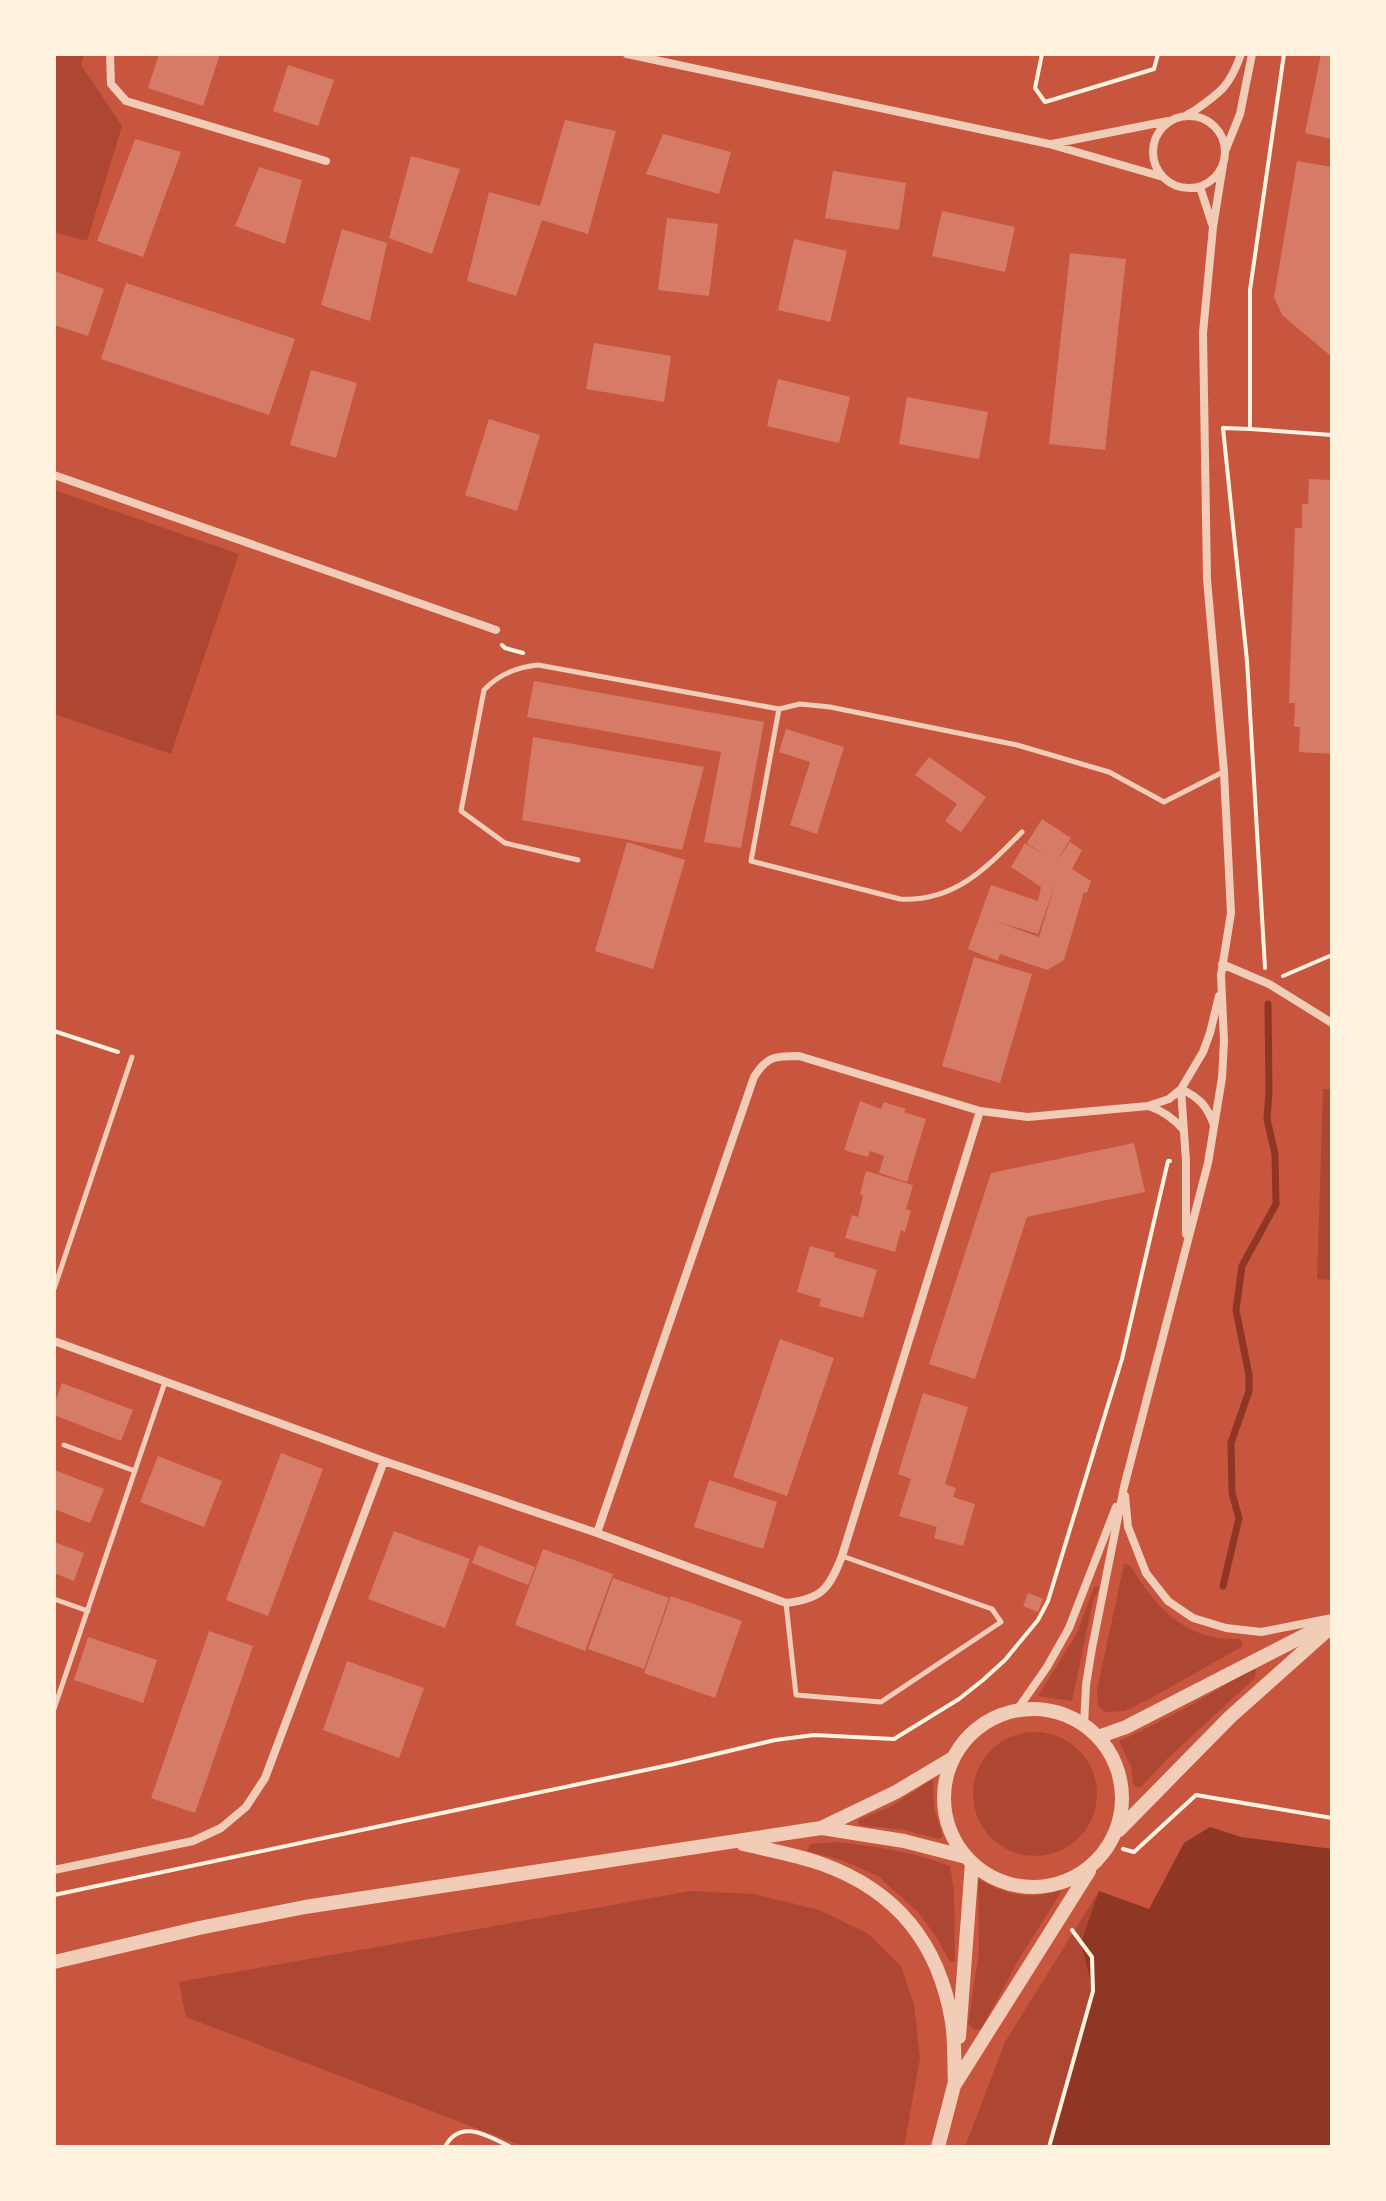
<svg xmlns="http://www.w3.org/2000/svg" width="1386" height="2201" viewBox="0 0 1386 2201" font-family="Ubuntu,sans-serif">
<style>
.green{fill:#ae4732}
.water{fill:#8f3625}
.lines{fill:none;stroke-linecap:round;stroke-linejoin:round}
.stream{stroke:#8f3625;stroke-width:7}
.building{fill:#d67c66;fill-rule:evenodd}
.path{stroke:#fff3e0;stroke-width:4}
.service{stroke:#f1ccb7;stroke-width:5}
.minor{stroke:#f1ccb7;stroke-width:8}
.tertiary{stroke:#f1ccb7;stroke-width:14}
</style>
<rect width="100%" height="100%" fill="#c8553d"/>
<!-- green -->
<path class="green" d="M54,54H84L81,65L122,126L87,241L54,232Z
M54,490L239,554L171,754L54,714Z
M1323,1089H1332V1280L1317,1279Z
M1124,1564L1130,1565C1157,1609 1185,1641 1240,1639L1243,1646L1153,1697L1125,1711L1105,1712L1098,1706L1097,1690Z
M1096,1586L1099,1588L1093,1601L1072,1701L1038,1696L1076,1635L1094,1587Z
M1252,1668L1256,1670L1255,1678L1167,1759L1141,1787H1136L1133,1783L1131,1767L1119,1741C1165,1720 1210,1696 1252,1668Z
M973 1794a62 62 0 1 1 124 0a62 62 0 1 1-124 0Z
M933,1779L934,1809L943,1837L939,1839L904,1830L859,1825L858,1820L890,1807Z
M839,1842C878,1847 913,1852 950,1866L954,1890L955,1961L950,1962L935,1935L918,1912L878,1876L844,1861L807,1851L810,1844Z
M978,1879C1008,1896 1030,1901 1063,1889L1019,1959L982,2028L975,2030L968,2024L979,1952Z
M691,1891L754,1894L819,1910L867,1933L901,1966L914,2004L920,2058L904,2147H525L186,2017L179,1982Z
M1099,1891L1082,1943L1093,1991L1047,2147H965L1005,2042Z"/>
<!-- water -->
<path class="water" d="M1210,1827L1241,1837L1332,1849V2147H1047L1093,1991L1081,1943L1099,1891L1149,1909L1184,1843Z"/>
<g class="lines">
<!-- stream -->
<path class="stream" d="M1223,1586L1239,1518L1232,1493L1231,1443L1249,1391V1375L1236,1310L1242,1266L1276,1204L1275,1154L1267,1119L1269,1092L1268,1004"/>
</g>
<!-- building -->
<path class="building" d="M159,54H220L203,106L148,88Z
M1321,54H1332V139L1305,133Z
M288,65L334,80L318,126L273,111Z
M565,120L616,131L588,234L542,220L516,296L467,281L489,192L540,206Z
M663,134L731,152L719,194L646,174Z
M135,139L181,152L143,257L97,241Z
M411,156L460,169L432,254L389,238Z
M1297,161L1332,167V273L1330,285L1332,288V357L1282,315L1274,297Z
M259,167L302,180L285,244L235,226Z
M833,171L906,183L899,230L825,218Z
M942,211L1015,227L1005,272L932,256Z
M667,218L718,224L709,296L658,290Z
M342,229L387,243L370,321L321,305Z
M794,239L847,251L830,322L778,310Z
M1070,253L1126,259L1105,450L1049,444Z
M54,271L104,289L88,336L54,325Z
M126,283L295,339L269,415L101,359Z
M594,343L671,356L664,402L586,389Z
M311,370L357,383L336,458L290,445Z
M778,379L850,397L839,443L767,426Z
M907,397L988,412L979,459L899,444Z
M489,419L540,435L517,511L465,495Z
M1309,479L1332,480V754L1299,752L1300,727H1294L1295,703H1289L1295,528H1302V504H1308Z
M534,681L764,722L741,848L704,842L721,752L527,717Z
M786,729L844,747L817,834L790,825L810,762L779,752Z
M533,737L704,767L682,850L522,820Z
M929,757L986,797L961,832L945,821L957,804L915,775Z
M1042,819L1071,838L1055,863L1070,842L1082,850L1072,869L1091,881L1087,893L1084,892L1064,960L1047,970L1000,954L998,961L968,949L991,885L1038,901L1041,887L1011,867L1025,843L1047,857L1027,843ZM1056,881L1039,937L995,921L1038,934Z
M627,842L685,860L653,969L595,951Z
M974,957L1032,974L1000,1083L942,1066Z
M860,1101L881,1109L884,1102L906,1109L904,1112L926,1119L907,1182L879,1173L884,1156L870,1151L868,1157L844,1150Z
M1134,1143L1145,1192L1027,1217L975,1379L929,1364L991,1173Z
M866,1171L913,1185L906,1209L911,1211L905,1232L901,1230L895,1252L845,1238L852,1215L858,1217L863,1196L860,1194Z
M810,1246L835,1253L834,1257L877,1270L863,1318L819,1306L821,1299L797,1292Z
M780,1339L834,1358L787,1496L733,1477Z
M62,1383L133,1410L121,1441L54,1415V1405Z
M923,1393L968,1407L945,1484L956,1488L953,1497L975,1504L963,1546L934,1538L937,1527L899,1516L911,1479L898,1474Z
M281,1453L323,1469L268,1616L226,1600Z
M158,1456L222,1481L204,1527L140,1502Z
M54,1470L104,1489L90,1523L54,1509Z
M709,1480L777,1502L763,1549L694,1527Z
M394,1531L470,1559L445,1628L368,1599Z
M54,1542L84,1553L74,1581L54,1573Z
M479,1545L535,1567L528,1585L472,1563Z
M543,1549L613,1574L585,1651L515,1625Z
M613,1578L669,1598L644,1669L588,1649Z
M1028,1593L1043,1599L1038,1612L1023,1606Z
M671,1596L742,1621L715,1698L644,1673Z
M209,1631L253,1646L195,1813L151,1798Z
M88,1637L157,1660L143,1703L74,1680Z
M347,1661L424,1688L399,1758L323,1730Z"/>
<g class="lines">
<!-- path -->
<path class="path" d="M1042,54L1035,88L1045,102L1154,69L1158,54
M1250,429L1332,435
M502,645L505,648L523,653
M1265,968L1247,661L1223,428L1250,429V290L1284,54
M1283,976L1332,955
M54,1031L118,1052
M1123,1849L1134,1852L1196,1795L1332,1818
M54,1895L674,1764L775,1740L814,1735L894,1739L959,1699L983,1680L1005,1660L1038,1620L1048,1601L1122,1359L1168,1161H1170
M445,2147C460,2117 489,2137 511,2147
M1049,2147L1093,1991L1092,1957L1072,1930"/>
<!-- service -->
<path class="service" d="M779,709L751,861L900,899C955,902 987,867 1022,832
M578,860L505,843L461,811L484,690C498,675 518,667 538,665L779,709L800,704L830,707L1017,745L1109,772L1164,802L1223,772
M54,1289L132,1057
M64,1445L135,1471
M54,1599L88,1611
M786,1603L796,1695L881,1702L1001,1622L992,1609L842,1556
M54,1709L165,1382"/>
<!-- minor -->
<path class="minor" d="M110,54L111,84L126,101L326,161
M627,54L1049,144L1163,177
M1188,114L1194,111C1221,92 1230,86 1241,54
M1153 152a36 36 0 1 1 72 0a36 36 0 1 1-72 0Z
M1052,144L1168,121
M1226,149L1240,114L1252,54
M1200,187L1212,224
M54,475L496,630
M1222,964L1269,984L1332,1023
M1181,1089C1200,1098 1207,1106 1214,1125
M1149,1106C1163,1111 1173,1118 1183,1129
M1186,1234V1161L1181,1089L1203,1052L1210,1033L1219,996
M54,1341L384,1461L597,1533L754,1077C767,1056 775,1056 799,1056L980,1111L1028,1117L1148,1106L1169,1099L1181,1089
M1125,1496L1128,1527L1146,1573L1168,1601L1193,1618L1226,1628L1261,1632L1332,1618
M597,1533L786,1603C822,1599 829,1589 842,1556L980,1111
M1017,1710L1047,1667L1069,1628L1116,1507
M1084,1725L1086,1685L1092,1648L1124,1487L1208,1163L1222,1078L1224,1041L1221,975L1231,913L1224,772L1207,579L1203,333L1213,227L1223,165
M54,1870L193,1841L221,1828L246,1807L265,1778L384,1461"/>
<!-- tertiary -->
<path class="tertiary" d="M944 1798a89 89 0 1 1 178 0a89 89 0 1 1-178 0Z
M1098,1737L1126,1727L1325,1625
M822,1828L904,1841L966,1857
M1119,1830L1230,1717L1332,1626
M743,1844C769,1850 797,1855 822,1864C897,1891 939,1943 952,2022C955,2042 954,2064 955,2084
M54,1962L199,1928L305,1907L821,1828L896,1792L953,1758
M959,2037L972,1863
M955,2084L1089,1871
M938,2147L956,2078"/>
</g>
<!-- border -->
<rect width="1386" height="2201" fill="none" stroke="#fff3e0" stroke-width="112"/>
</svg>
